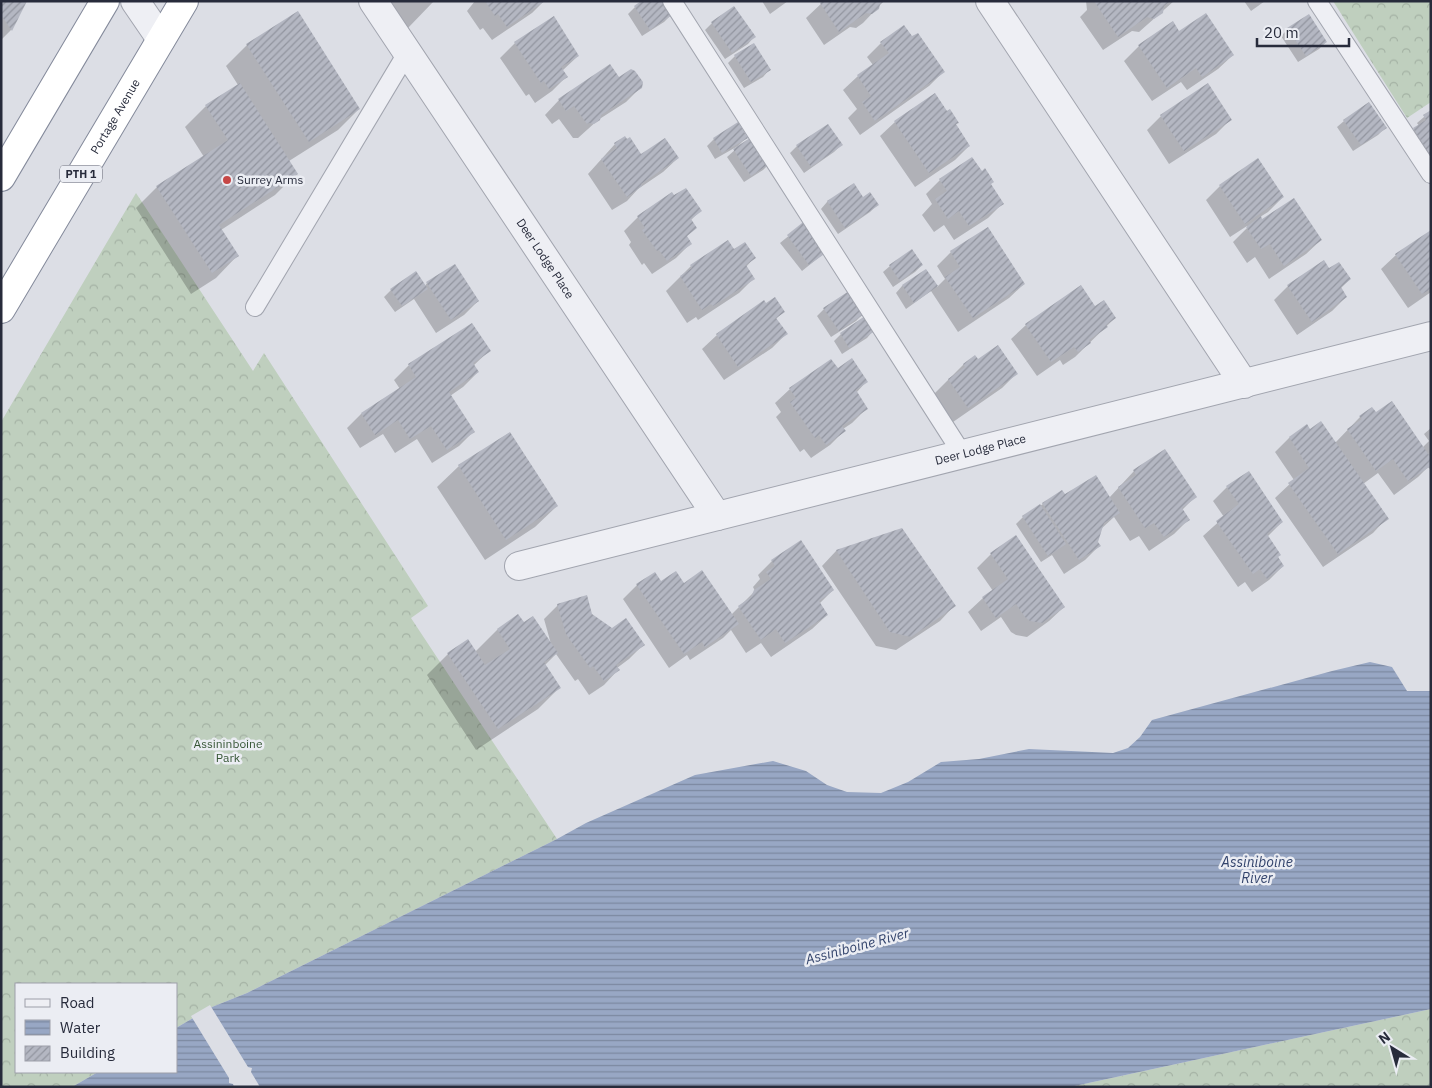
<svg xmlns="http://www.w3.org/2000/svg" width="1432" height="1088" viewBox="0 0 1432 1088" font-family="'IBM Plex Sans',sans-serif">
<style>
.forest{fill:url(#forest-crowns)}
.water{fill:url(#water-rules)}
.pier{fill:#dcdee5}
.shadow{fill:#0003}
.building{fill:url(#building-hatch)}
.lines{fill:none;stroke-linecap:round;stroke-linejoin:round}
.service-casing{stroke:#a2a5af;stroke-width:20}
.minor-casing{stroke:#a2a5af;stroke-width:30}
.trunk-casing{stroke:#848a9b;stroke-width:30}
.service{stroke:#eeeff4;stroke-width:18}
.minor{stroke:#eeeff4;stroke-width:28}
.trunk{stroke:#fff;stroke-width:28}
.poi-dot{fill:#c64746;stroke:#ebedf3;stroke-width:2}
.labels{text-anchor:middle;stroke-width:5;stroke-linejoin:round;paint-order:stroke}
.shield{fill:#ebedf3;stroke:#626572;stroke-width:1}
.shield-label{font-size:11px;font-weight:bold;fill:#272b3b}
.street-label{font-size:12px;fill:#272b3b;stroke:#ebedf3}
.poi-label{font-size:12px;fill:#272b3b;stroke:#ebedf3;text-anchor:start}
.park-label{font-size:12px;fill:#365635;stroke:#ebedf3}
.water-label{font-size:14px;font-style:italic;fill:#33446c;stroke:#ebedf3}
</style>
<defs>
<pattern id="forest-crowns" width="20" height="18" patternUnits="userSpaceOnUse" patternTransform="scale(1.25)"><rect width="20" height="18" fill="#bfcfbe"/><path d="M2 6a3 3 0 1 1 6 0M12 15a3 3 0 1 1 6 0" fill="none" stroke="#a4b2a4"/></pattern>
<pattern id="water-rules" width="6" height="5" patternUnits="userSpaceOnUse" patternTransform="scale(1.25)"><rect width="6" height="5" fill="#98a7c4"/><path d="M0 2.5h6" fill="none" stroke="#7c88a0"/></pattern>
<pattern id="building-hatch" width="6" height="6" patternUnits="userSpaceOnUse" patternTransform="scale(1.25)"><rect width="6" height="6" fill="#b4b7c2"/><path d="M-1 1l2-2M0 6l6-6M5 7l2-2" fill="none" stroke="#92959f"/></pattern>
</defs>
<rect width="100%" height="100%" fill="#dcdee5"/>
<!-- forest -->
<path class="forest" d="M1333,1H1431V102L1407,118Z
M136,193L253,371L264,353L428,606L411,618L557,839L247,993L212,1007L176,1028V984H16V1072H98L72,1087H1V422Z
M1431,1009V1087H1070Z"/>
<!-- water -->
<path class="water" d="M1370,662L1392,667L1407,691H1431V1009L1070,1087H72L98,1072H176V1028L212,1007L247,993L557,839L586,823L695,775L773,761L806,771L827,785L847,792L881,793L908,782L941,762L979,759L1029,749L1113,753L1128,748L1140,737L1152,720L1332,671Z"/>
<!-- pier -->
<path class="pier" d="M210,1005L248,1067L252,1068L251,1072L260,1087H234L233,1084L229,1083V1078L191,1016Z"/>
<!-- shadow -->
<path class="shadow" d="M1,1H26L11,30L1,40Z
M390,1H434L407,29Z
M475,1H544L532,13L492,40L483,28L480,30L467,11Z
M762,1H788L770,14Z
M824,1H884L863,23L856,28L850,27L824,45L806,18Z
M1086,1H1174L1139,32L1132,31L1103,50L1080,17L1087,10Z
M1244,1H1265L1251,11Z
M635,7L671,15L664,22L642,36L628,14Z
M553,18L578,56L562,71L566,77L552,91L535,103L529,94L526,96L500,58L515,43Z
M712,23L754,37L748,44L725,59L705,30Z
M1173,23L1179,33L1233,55L1218,69L1187,90L1181,82L1152,101L1124,61L1139,46Z
M1288,29L1326,42L1319,49L1298,62L1281,36Z
M881,43L943,72L929,86L860,135L848,118L857,109L843,90L858,76L873,65L867,57Z
M247,45L359,109L338,130L289,161L296,174L275,195L221,230L237,256L216,278L191,294L136,208L157,187L204,157L185,127L206,106L238,85L226,66Z
M735,56L769,70L763,77L744,88L728,63Z
M619,79L641,87L626,102L598,120L578,138H573L559,119L552,124L545,115L559,100Z
M1431,111V154L1422,160L1407,136L1419,126L1417,123Z
M947,113L957,123L955,125L969,146L955,160L915,187L880,136L895,122Z
M1161,116L1230,120L1216,134L1169,164L1147,130Z
M1344,121L1385,128L1378,135L1353,151L1337,127Z
M746,138L738,146L715,159L707,146L714,139Z
M615,144L641,155L678,158L663,172L638,189L627,201L612,210L588,174Z
M841,145L834,152L804,173L790,153L797,146Z
M737,148L770,163L763,170L744,182L727,157Z
M940,180L989,185L1002,204L988,218L954,240L944,225L934,232L922,215L932,204L926,194Z
M853,185L863,199L877,205L870,212L838,234L821,209L827,202Z
M1220,186L1283,197L1268,212L1260,217L1262,221L1321,240L1306,254L1269,279L1255,257L1247,263L1233,242L1248,227L1247,226L1230,237L1206,200Z
M700,211L690,221L695,228L686,237L691,243L676,258L652,274L644,263L642,265L629,245L631,242L624,231L638,217Z
M807,221L828,250L802,271L780,243Z
M1431,231V292L1408,308L1381,269L1396,255Z
M734,250L754,258L746,267L753,279L739,293L698,320L696,317L687,323L666,291L691,266Z
M951,252L1024,284L1009,298L958,332L931,291L906,309L896,293L902,286L926,270L937,287L945,279L937,266Z
M922,265L915,272L893,287L883,272L890,266Z
M1329,270L1350,279L1340,289L1346,297L1332,311L1297,335L1274,300L1288,286Z
M427,283L478,301L464,315L436,333L414,299L395,312L384,297L391,290L425,286Z
M1095,307L1115,318L1075,357L1063,365L1060,360L1037,376L1011,339L1026,325Z
M824,309L863,314L856,321L831,337L817,316Z
M783,312L776,319L786,334L772,348L724,380L702,349L717,335Z
M865,318L873,331L867,338L842,354L834,341L841,334Z
M472,324L489,351L473,366L478,372L463,387L450,396L473,432L459,446L432,463L417,439L395,453L383,434L360,448L347,428L361,414L400,389L394,380L409,365Z
M975,357L977,361L1016,374L1002,388L953,422L934,394L963,365Z
M837,370L866,382L856,393L866,409L852,423L843,429L844,431L830,445L811,458L804,449L800,452L776,417L781,412L775,403L790,389Z
M1376,414L1422,448L1429,441L1424,434L1431,428V470L1428,467L1418,477L1394,495L1378,473L1363,484L1387,518L1373,533L1323,567L1275,498L1294,480L1275,452L1289,438L1307,426L1310,431L1335,443L1360,417Z
M509,433L557,506L535,527L485,560L437,487L459,466Z
M1134,471L1195,497L1182,510L1188,520L1174,534L1149,551L1139,536L1130,541L1114,517L1101,529L1097,542L1099,546L1085,560L1064,574L1052,555L1041,562L1016,524L1023,517L1043,504L1065,496L1109,498Z
M1227,487L1282,522L1267,537L1283,566L1269,580L1252,592L1245,582L1238,587L1203,536L1224,517L1213,501Z
M902,529L954,606L940,621L896,650L876,646L822,566L836,551Z
M991,554L1064,607L1049,621L1027,637L1016,635L1011,632L1001,617L981,631L968,612L983,598L993,591L977,568Z
M772,561L833,590L819,604L827,615L812,629L771,657L761,643L746,653L731,630L723,638L690,660L687,655L669,668L623,599L637,585L661,583L683,585L731,615L755,591L753,587L760,579L758,575Z
M558,605L591,615L612,630L643,645L629,659L617,668L618,670L604,685L589,695L578,679L575,681L556,654L545,665L559,688L538,709L476,750L427,675L448,654L475,652L497,630L518,616L523,624L551,644L544,619Z"/>
<!-- building -->
<path class="building" d="M1,1H27L12,31L1,15Z
M485,1H545L507,27L498,14L495,16Z
M641,1H663L672,15L650,30L634,6Z
M822,1H884L880,4L879,9L872,14L866,13L839,32L820,3Z
M1094,1H1171L1164,6L1163,13L1154,19L1147,17L1118,37Z
M734,6L756,37L732,53L711,22Z
M298,11L360,109L309,142L246,44Z
M1206,13L1234,55L1202,77L1196,68L1167,88L1138,45L1173,21L1179,31Z
M1309,14L1327,42L1306,56L1287,28Z
M554,16L579,56L561,67L568,77L549,89L544,81L541,83L514,42Z
M904,25L912,36L918,33L945,72L875,121L862,102L871,96L857,75L889,53L880,42Z
M754,43L771,70L751,82L734,55Z
M610,64L619,77L631,69L635,71L643,82L642,88L601,115L600,120L594,124L589,123L587,124L574,106L566,111L558,99Z
M240,83L298,174L219,225L239,256L212,273L156,186L228,140L205,105Z
M1208,83L1232,120L1184,151L1160,115Z
M935,93L947,111L950,109L959,123L956,124L970,146L929,173L894,121Z
M1369,102L1387,128L1361,145L1343,120Z
M1431,110V153L1429,154L1413,128L1426,120L1423,115Z
M738,122L748,138L722,153L713,138Z
M828,124L843,145L811,167L796,145Z
M625,136L627,139L630,137L641,154L665,138L679,158L641,184L642,186L627,197L601,159L617,148L614,143Z
M753,136L771,163L751,176L733,149Z
M972,157L982,171L985,168L994,182L991,184L1004,204L969,226L959,211L948,219L935,199L947,191L939,179Z
M1258,158L1284,197L1245,224L1219,185Z
M854,183L863,197L870,192L879,205L845,228L827,201Z
M686,188L702,211L691,219L697,228L687,236L692,244L667,261L659,250L657,251L642,230L645,228L637,216L672,192L674,195Z
M1294,198L1322,240L1284,266L1270,244L1261,249L1246,227L1261,216L1262,219Z
M807,219L830,250L809,265L787,235Z
M988,227L1025,284L973,318L945,277L960,267L950,251Z
M1431,230V289L1422,294L1395,254Z
M728,240L734,249L745,242L756,258L746,265L755,279L713,306L711,304L702,310L680,276L692,268L690,265Z
M912,249L923,265L900,281L889,265Z
M1324,260L1329,268L1339,262L1351,279L1341,287L1347,297L1312,322L1287,285Z
M455,264L479,301L451,320L426,282Z
M926,269L938,286L914,303L902,285Z
M416,271L428,289L402,306L390,289Z
M1081,285L1095,306L1104,300L1116,318L1106,325L1108,327L1089,340L1091,343L1078,352L1074,347L1051,362L1025,324Z
M849,291L864,314L839,331L823,308Z
M775,297L785,312L776,318L788,334L738,367L716,334L764,300L766,303Z
M865,316L875,331L849,348L840,333Z
M472,323L491,351L473,363L479,372L449,392L475,432L447,450L431,426L410,439L398,420L375,435L361,413L416,377L408,364Z
M998,345L1018,374L968,408L948,379L965,367L963,364L975,355L978,359Z
M852,358L868,382L856,390L868,409L842,426L846,431L826,445L819,435L815,438L790,402L796,398L789,388L831,359L838,368Z
M1392,401L1431,458V466L1408,481L1393,459L1376,471L1347,429L1362,419L1359,416L1372,407L1376,412Z
M1321,421L1389,519L1338,554L1288,483L1309,468L1289,437L1307,424L1310,429Z
M510,432L558,506L506,540L458,465Z
M1165,449L1197,497L1182,508L1190,520L1164,537L1154,523L1145,528L1118,487L1136,475L1133,470Z
M1249,471L1283,522L1267,534L1281,555L1278,557L1284,566L1267,579L1260,569L1253,574L1216,521L1239,504L1226,486Z
M1096,475L1120,513L1104,523L1098,542L1101,546L1079,560L1042,503L1062,490L1065,494Z
M1040,504L1066,544L1048,556L1022,516Z
M902,528L956,606L911,637L890,632L836,550Z
M1016,535L1065,607L1042,623L1030,621L1025,617L1016,604L996,618L982,597L1008,579L990,553Z
M801,540L834,590L819,601L828,615L785,643L776,629L761,640L738,606L751,597L754,590L771,579L766,572L775,566L771,560Z
M702,570L739,624L705,647L702,642L684,654L636,584L655,572L661,581L676,571L684,583Z
M587,595L592,614L612,628L626,618L645,645L616,665L620,670L604,681L593,666L590,668L566,634L557,604Z
M518,614L524,622L533,616L558,653L544,662L561,688L498,729L447,653L468,639L485,665L510,649L497,629Z"/>
<g class="lines">
<defs>
<path id="service" d="M672,1L963,455
M1317,1L1431,174
M255,307L407,53"/>
<g id="minor">
<path d="M135,1L161,39"/>
<path id="s1" d="M373,1L717,516"/>
<path d="M990,1L1244,384"/>
<path id="s2" d="M519,566L1431,336"/>
</g>
<g id="trunk">
<path d="M1,177L105,1"/>
<path id="s3" d="M1,309L184,1"/>
</g>
</defs>
<!-- service casing -->
<use href="#service" class="service-casing"/>
<!-- minor casing -->
<use href="#minor" class="minor-casing"/>
<!-- trunk casing -->
<use href="#trunk" class="trunk-casing"/>
<!-- service -->
<use href="#service" class="service"/>
<!-- minor -->
<use href="#minor" class="minor"/>
<!-- trunk -->
<use href="#trunk" class="trunk"/>
</g>
<!-- markers -->
<circle class="poi-dot" cx="227" cy="180" r="5"/>
<g class="labels">
<!-- shield labels -->
<rect class="shield" x="60" y="165.5" width="42" height="17" rx="4"/>
<g class="shield-label">
<text x="81" y="178">PTH 1</text>
</g>
<!-- street labels -->
<g class="street-label">
<text dy="4" stroke="none"><textPath href="#s3" startOffset="224">Portage Avenue</textPath></text>
<text dy="4" stroke="none"><textPath href="#s1" startOffset="310">Deer Lodge Place</textPath></text>
<text dy="4" stroke="none"><textPath href="#s2" startOffset="476">Deer Lodge Place</textPath></text>
</g>
<!-- poi labels -->
<g class="poi-label">
<text x="237" y="184">Surrey Arms</text>
</g>
<!-- park labels -->
<g class="park-label">
<text x="228" y="748">Assininboine<tspan x="228" dy="14">Park</tspan></text>
</g>
<!-- water labels -->
<g class="water-label">
<text x="1257" y="867">Assiniboine<tspan x="1257" dy="16">River</tspan></text>
<text transform="translate(857 946) rotate(-15)" y="5">Assiniboine River</text>
</g>
</g>
<!-- border -->
<rect width="1432" height="1088" fill="none" stroke="#272b3b" stroke-width="5"/>
<!-- legend -->
<rect x="15" y="983" width="162" height="90" fill="#ebedf3" stroke="#9d9fa9"/>
<rect x="25" y="999" width="25" height="8" fill="#eeeff4" stroke="#9d9fa9"/>
<text x="60" y="1008" font-size="15" fill="#272b3b">Road</text>
<rect x="25" y="1020" width="25" height="15" fill="url(#water-rules)" stroke="#9d9fa9"/>
<text x="60" y="1033" font-size="15" fill="#272b3b">Water</text>
<rect x="25" y="1046" width="25" height="15" fill="url(#building-hatch)" stroke="#9d9fa9"/>
<text x="60" y="1058" font-size="15" fill="#272b3b">Building</text>
<!-- north arrow -->
<g transform="translate(1392 1048) rotate(323)" stroke="#ebedf3" stroke-width="4" paint-order="stroke">
<path d="M0-4L9 19L0 12L-9 19Z" fill="#272b3b"/>
<text y="-8" font-size="14" font-weight="bold" text-anchor="middle" fill="#272b3b">N</text>
</g>
<!-- scale -->
<path d="M1257 38v8h92v-8" fill="none" stroke="#272b3b" stroke-width="2.5"/>
<text x="1264" y="38" font-size="15" fill="#272b3b" stroke="#ebedf3" stroke-width="4" paint-order="stroke">20 m</text>
</svg>
